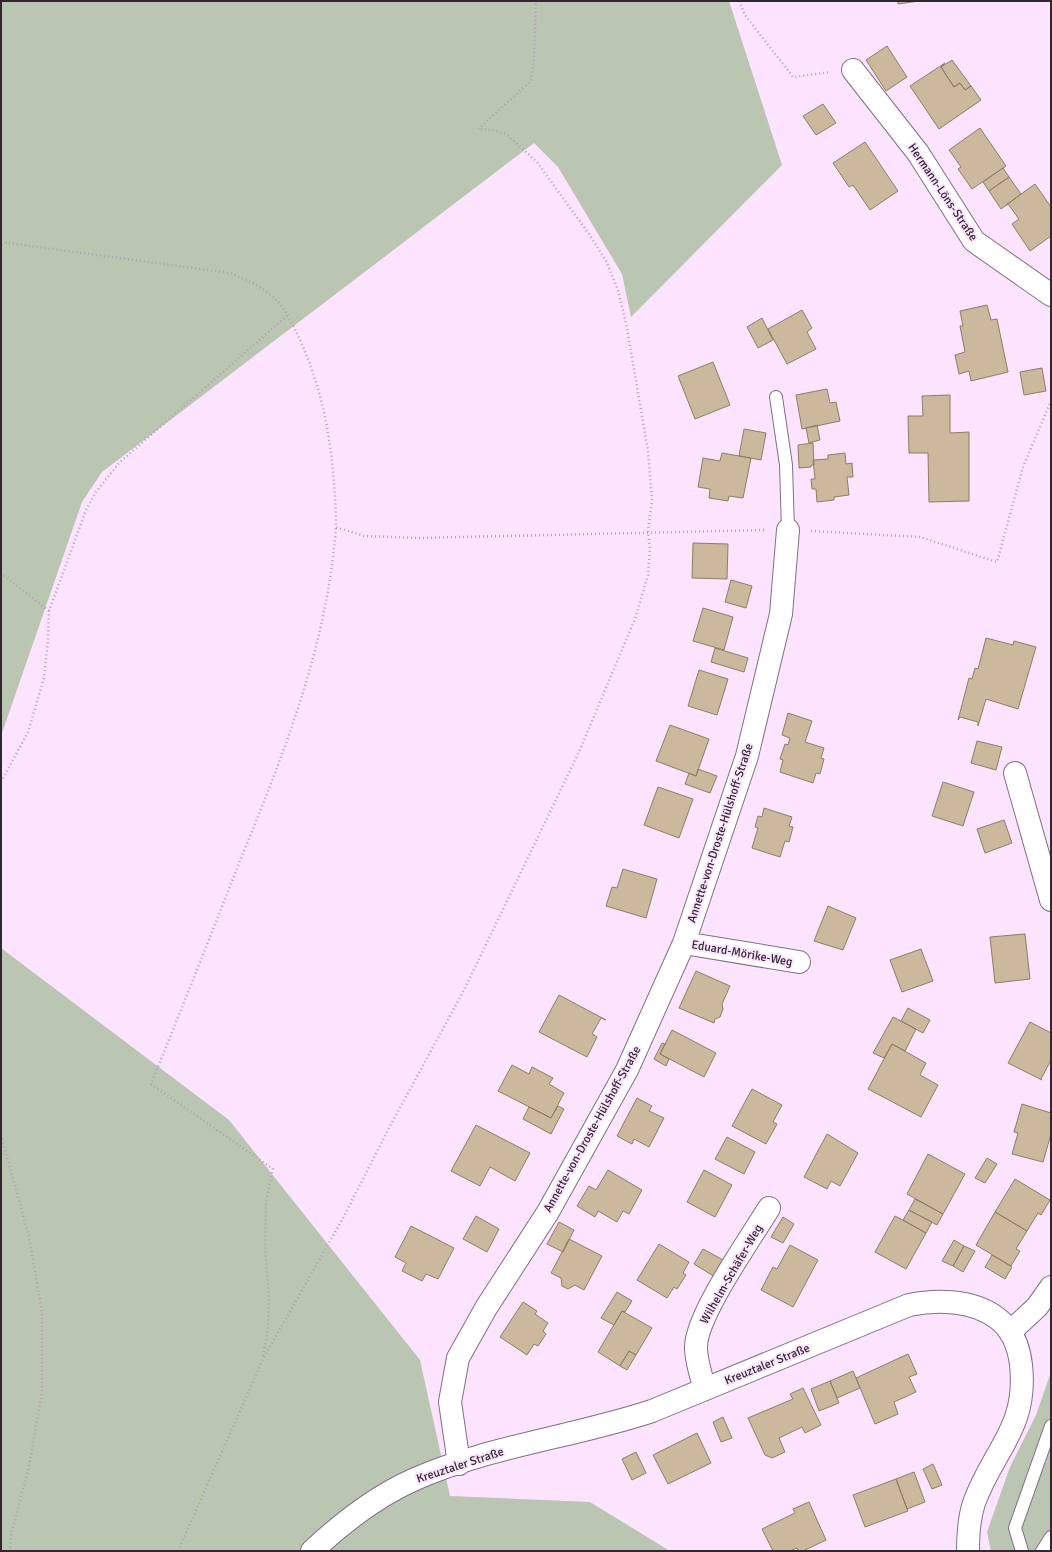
<svg xmlns="http://www.w3.org/2000/svg" width="1052" height="1552" viewBox="0 0 1052 1552" font-family="Signika,sans-serif">
<style>
.green{fill:#bac5b2}
.building{fill:#cbb89d;stroke:#8f7d64}
.lines{fill:none;stroke-linecap:round;stroke-linejoin:round}
.lane-casing{stroke:#836e85;stroke-width:14}
.street-casing{stroke:#836e85;stroke-width:24}
.secondary-casing{stroke:#836e85;stroke-width:24}
.path{stroke:#b3a0b4;stroke-width:2.5;stroke-dasharray:1 3;stroke-linecap:butt}
.lane{stroke:#fff;stroke-width:12}
.street{stroke:#fff;stroke-width:22}
.secondary{stroke:#fff;stroke-width:22}
.labels{text-anchor:middle;stroke-width:4;stroke-linejoin:round;paint-order:stroke}
.street-label{font-size:12px;fill:#302730;stroke:#fce4fe}
</style>
<rect width="100%" height="100%" fill="#fce4fe"/>
<!-- green -->
<path class="green" d="M1,1H729L782,165L631,317L622,274L558,167L534,143L102,472L82,502L1,736Z
M1,948L229,1120L420,1360L450,1496L590,1502L670,1551H1Z
M1051,1372V1551H991L987,1532L1010,1467L1036,1415Z"/>
<!-- building -->
<path class="building" d="M898,1H919L898,4Z
M887,46L907,77L886,91L866,60Z
M952,60L971,86L965,90L960,83L954,87L941,67Z
M945,63L941,67L954,87L960,83L965,90L971,86L981,100L939,129L910,86Z
M823,104L836,123L816,135L803,116Z
M980,128L1006,166L972,189L958,169L961,167L949,150Z
M865,142L898,191L870,210L853,185L849,187L833,163Z
M1003,168L1009,177L989,191L983,182Z
M1009,177L1021,194L1001,209L989,191Z
M1035,184L1051,207V236L1030,251L1012,224L1019,219L1008,204L1006,205Z
M987,305L991,320L997,319L1008,372L971,381L969,371L959,374L955,355L965,352L960,326H963L960,311Z
M802,310L812,328L807,332L816,349L787,364L768,329Z
M762,318L773,340L758,348L747,327Z
M713,362L730,405L695,419L678,376Z
M1042,368L1046,391L1024,395L1020,372Z
M827,389L830,403L836,402L840,421L802,429L796,395Z
M950,395V433L969,432V501L929,502L928,453H909L908,416H923L922,396Z
M817,425L820,440L809,443L806,428Z
M744,429L766,433L761,460L739,456Z
M813,443L814,465H811V467L799,468L798,445Z
M722,453L751,458L743,498L729,496L728,501L709,498L710,489L698,487L703,458L720,461Z
M845,453L846,464L852,463L853,477H847L849,495L834,497V500L817,502L816,489H812L811,479H815L813,460L828,459V455Z
M693,543L728,544L727,579L692,578Z
M731,580L752,586L746,608L725,602Z
M703,608L733,617L724,650L693,641Z
M986,638L1013,645L1014,641L1036,647L1018,709L986,699L978,726V722L960,717L958,720L969,678L972,679L975,668L978,669Z
M715,648L748,658L744,672L711,662Z
M699,670L728,679L717,715L688,706Z
M788,713L812,721L805,742L824,748L821,758L824,759L820,774L816,773L813,783L780,772L783,760L780,759L785,744L788,745L790,738L782,735Z
M670,725L709,739L696,776L656,761Z
M977,741L1002,747L996,770L971,763Z
M698,769L717,776L710,793L685,784L689,773L696,776Z
M943,782L974,792L963,826L932,816Z
M658,787L693,799L679,838L644,825Z
M764,808L792,817L789,826L793,827L789,842L785,841L780,857L752,848L758,828L755,827L758,816L762,817Z
M1004,820L1012,843L985,853L977,829Z
M623,869L657,879L646,918L606,906L612,887L617,888Z
M828,906L856,918L843,950L814,941Z
M1025,934L1030,979L995,983L990,937Z
M921,949L933,981L902,992L890,960Z
M696,971L730,986L722,1004L723,1009L720,1017L715,1019L714,1023L679,1008Z
M559,995L606,1020L601,1018L592,1034L597,1037L587,1057L539,1032Z
M908,1008L930,1020L923,1033L901,1021Z
M893,1017L916,1029L905,1051L892,1044L884,1058L873,1053Z
M1030,1022L1051,1033V1060L1041,1079L1042,1080L1008,1063Z
M672,1030L716,1053L704,1077L660,1054Z
M662,1043L665,1044L660,1054L669,1059L666,1066L654,1059Z
M892,1044L926,1063L920,1075L938,1085L921,1117L868,1089Z
M512,1065L529,1074L532,1067L553,1078L549,1084L564,1093L551,1118L498,1091Z
M752,1089L782,1105L773,1122L777,1124L766,1144L732,1126Z
M637,1098L652,1106L649,1111L664,1118L649,1147L634,1139L632,1144L617,1136Z
M1022,1104L1051,1113V1134L1043,1162L1012,1154L1018,1133L1014,1132Z
M558,1106L564,1109L551,1134L523,1119L529,1107L551,1118Z
M476,1125L530,1153L515,1181L490,1167L480,1186L451,1171Z
M827,1134L858,1153L840,1186L831,1181L827,1189L804,1177Z
M727,1137L755,1152L744,1174L715,1159Z
M928,1154L965,1174L943,1214L907,1194Z
M987,1158L997,1164L985,1183L975,1178Z
M608,1170L642,1190L629,1214L623,1211L617,1222L598,1211L595,1217L577,1206L589,1186L596,1190Z
M704,1170L732,1185L715,1217L687,1202Z
M1015,1179L1050,1200L1041,1215L1038,1213L1027,1231L995,1212Z
M915,1199L943,1214L937,1225L909,1210Z
M909,1210L932,1222L926,1233L903,1220Z
M995,1212L1027,1231L1016,1249L1020,1251L1011,1266L976,1245Z
M476,1216L499,1229L487,1252L463,1239Z
M895,1216L926,1233L906,1269L875,1252Z
M783,1217L794,1224L783,1243L771,1237Z
M559,1222L574,1230L563,1252L547,1244Z
M411,1226L454,1248L438,1279L426,1274L422,1281L402,1271L406,1263L395,1257Z
M569,1239L602,1256L584,1290L575,1285L568,1289L562,1286L561,1278L551,1273Z
M954,1240L964,1246L953,1266L942,1261Z
M659,1244L689,1262L683,1273L686,1275L677,1289L674,1287L667,1298L637,1280Z
M790,1245L818,1260L793,1307L761,1290L773,1267L777,1269Z
M964,1246L975,1251L963,1272L953,1266Z
M703,1249L725,1261L715,1277L694,1264Z
M992,1255L1012,1267L1005,1279L985,1267Z
M617,1292L632,1301L625,1312L622,1311L614,1325L601,1318Z
M523,1302L537,1311L535,1314L548,1323L543,1331L546,1334L538,1346L534,1344L527,1355L500,1337Z
M622,1311L652,1328L636,1355L629,1351L620,1366L598,1352Z
M629,1351L636,1355L627,1370L620,1366Z
M908,1354L917,1374L909,1377L916,1392L894,1402L898,1414L875,1424L856,1378Z
M853,1371L860,1388L837,1398L830,1381Z
M830,1381L839,1403L819,1411L811,1389Z
M803,1388L821,1425L805,1433L802,1427L779,1438L785,1452L772,1458L765,1455L748,1418L793,1399L790,1394Z
M723,1417L732,1438L721,1442L713,1422Z
M697,1433L711,1463L668,1484L653,1455Z
M636,1452L646,1473L632,1480L622,1459Z
M933,1464L942,1485L932,1489L923,1469Z
M914,1472L925,1502L907,1509L896,1479Z
M896,1479L908,1511L865,1527L853,1495Z
M809,1502L826,1540L803,1551H798L797,1548L790,1551H773L762,1529L795,1513L793,1509Z"/>
<g class="lines">
<defs>
<path id="lane" d="M776,397L786,465L788,530
M1022,1551L1015,1528L1051,1426
M1042,1551L1051,1537"/>
<path id="street" d="M853,70L918,153L974,241L1051,295
M1015,773L1051,900
M684,943L799,962
M1010,1332L1037,1307L1051,1287
M705,1389C701,1376 696,1361 696,1347C696,1315 751,1238 769,1208
M459,1464L450,1402L458,1358L486,1308L548,1212L627,1070L684,943L747,756L781,614L788,530"/>
<path id="secondary" d="M312,1551C342,1523 375,1497 413,1480C489,1446 574,1437 652,1411L909,1305C937,1299 973,1300 997,1318C1012,1329 1019,1347 1021,1365C1028,1428 993,1450 974,1503C969,1518 968,1535 968,1551"/>
</defs>
<!-- lane casing -->
<use href="#lane" class="lane-casing"/>
<!-- street casing -->
<use href="#street" class="street-casing"/>
<!-- secondary casing -->
<use href="#secondary" class="secondary-casing"/>
<!-- path -->
<path class="path" d="M739,1L745,15L793,77L831,72
M478,129L531,81L534,58L536,1
M1,242L230,273C247,280 266,288 279,303C288,314 294,327 300,340C327,399 335,463 336,527L364,536L419,538L764,530
M811,531L920,537L997,562L1023,467L1051,401
M1,573L49,611
M1,782L28,732L44,678L48,640L49,611L86,510L96,492L120,462L288,315
M1,1135L29,1237L42,1312V1393L28,1471L11,1534L10,1551
M263,1356L268,1328L269,1296L265,1249L266,1202L273,1169L151,1084C182,1008 212,932 242,856C286,748 327,645 336,527
M178,1551L263,1359L342,1220L389,1128L463,992L579,752L635,619L648,575L650,549L648,531L652,500L648,451L626,323L618,290L606,261L589,234L537,162L506,134L494,130L478,129"/>
<!-- lane -->
<use href="#lane" class="lane"/>
<!-- street -->
<use href="#street" class="street"/>
<!-- secondary -->
<use href="#secondary" class="secondary"/>
</g>
<g class="labels">
<!-- street labels -->
<g class="street-label">
<text transform="translate(943 192) rotate(56)" y="4">Hermann-Löns-Straße</text>
<text transform="translate(720 833) rotate(-72)" y="4">Annette-von-Droste-Hülshoff-Straße</text>
<text transform="translate(742 953) rotate(10)" y="4">Eduard-Mörike-Weg</text>
<text transform="translate(592 1129) rotate(-61)" y="4">Annette-von-Droste-Hülshoff-Straße</text>
<text transform="translate(731 1274) rotate(-60)" y="4">Wilhelm-Schäfer-Weg</text>
<text transform="translate(767 1364) rotate(-22)" y="4">Kreuztaler Straße</text>
<text transform="translate(460 1465) rotate(-18)" y="4">Kreuztaler Straße</text>
</g>
</g>
<!-- border -->
<rect width="1052" height="1552" fill="none" stroke="#302730" stroke-width="4"/>
</svg>
